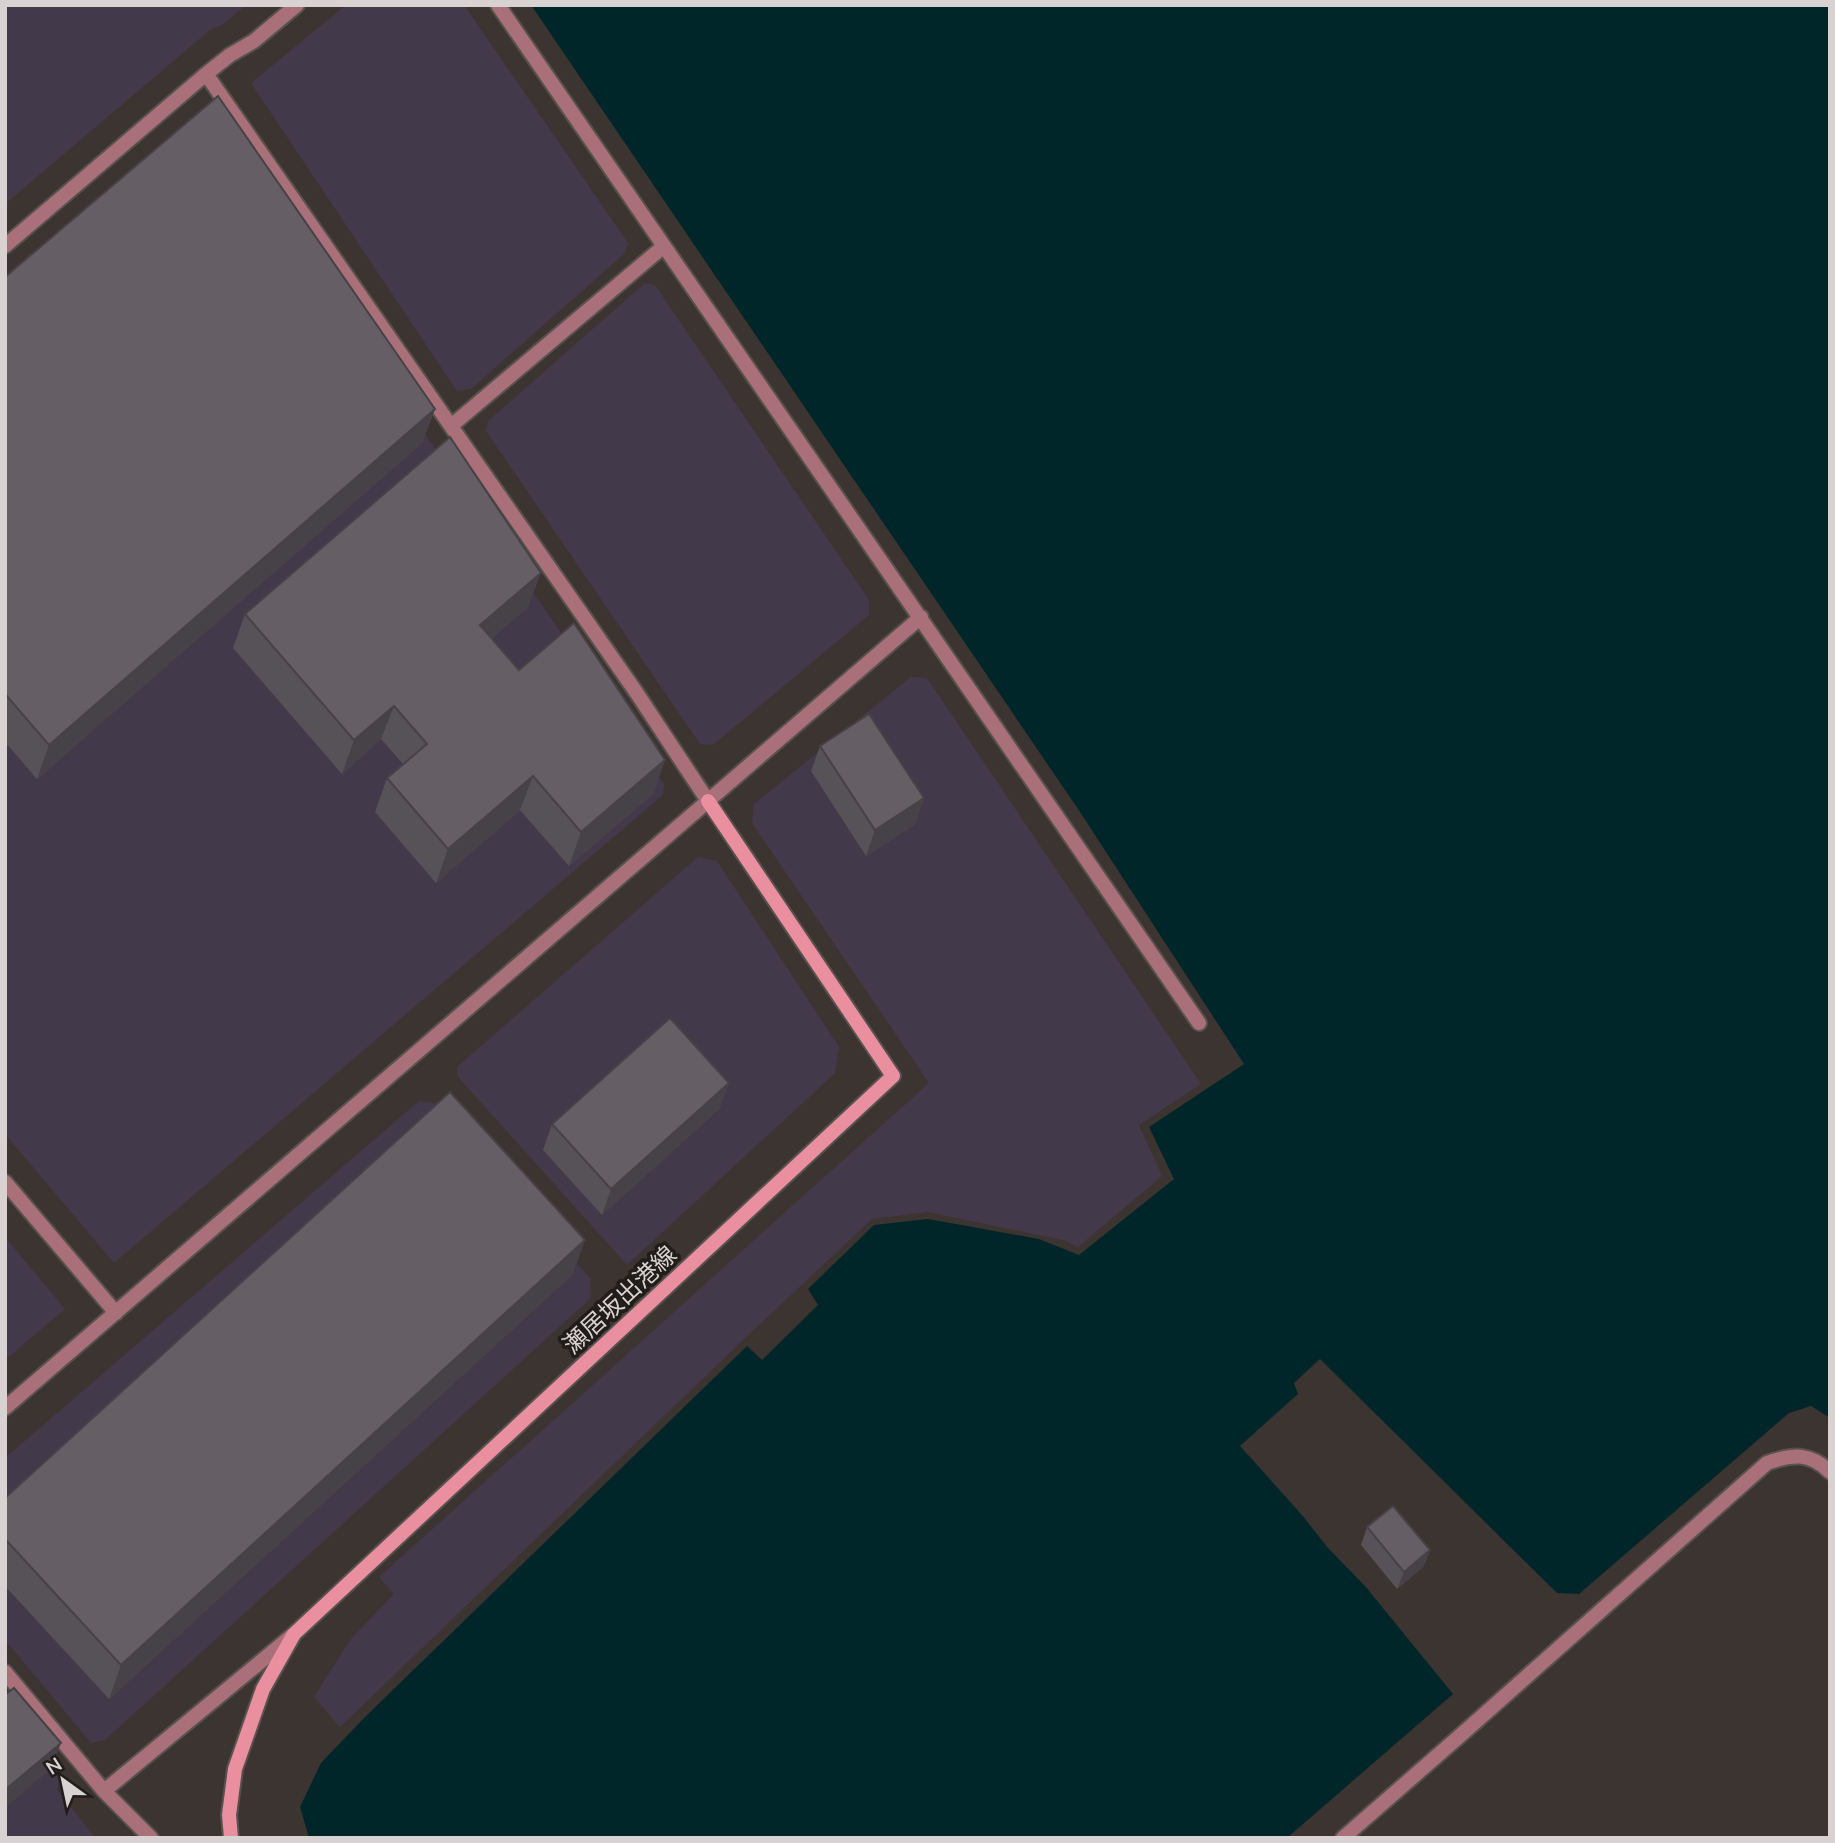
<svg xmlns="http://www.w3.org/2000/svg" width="1835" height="1843" viewBox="0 0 1835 1843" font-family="'Nunito Sans','Noto Sans JP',sans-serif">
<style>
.industrial{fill:#423a4a}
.water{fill:#012629}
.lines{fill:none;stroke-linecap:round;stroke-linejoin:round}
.street-casing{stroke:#58514e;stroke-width:18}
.secondary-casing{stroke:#58514e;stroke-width:18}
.street{stroke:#a97079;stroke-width:14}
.secondary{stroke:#e98f9f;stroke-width:14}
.wall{fill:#575257}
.shaded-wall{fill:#474247}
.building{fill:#655f65;stroke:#474247;stroke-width:2}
.labels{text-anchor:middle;stroke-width:7;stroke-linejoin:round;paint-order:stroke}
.street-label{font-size:24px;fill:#d8d3d2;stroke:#201d1b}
</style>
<rect width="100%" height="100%" fill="#3c3431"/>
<!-- industrial -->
<path class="industrial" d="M5,5H246L222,25L210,30L5,204Z
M346,5H464L628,243L624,254L471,389L457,391L251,83Z
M208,116L664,784L663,795L114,1263L5,1134V291Z
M645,283L655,285L869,600V615L713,745L700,744L486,431L488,421Z
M911,677L927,678L1201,1084L1139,1125L1162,1176L1078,1247L1063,1240L928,1212L872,1219L744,1339L340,1727L314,1697L350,1640L394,1594L379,1577L929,1083L752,823L754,804Z
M698,857L717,861L839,1047L835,1073L627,1265L458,1077L457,1067Z
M419,1101L432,1102L590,1278L591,1298L105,1740L91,1743L5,1640V1458Z
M5,1237L65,1309L5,1360Z
M5,1710L60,1775L57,1789L95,1838H5Z"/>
<!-- water -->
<path class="water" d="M531,5H1830V1418L1811,1406L1789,1413L1579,1594L1557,1593L1320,1359L1294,1383L1298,1394L1240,1446L1302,1515L1328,1548L1365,1586L1453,1694L1287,1838H309L300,1807L321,1763L365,1717L747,1346L762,1360L818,1305L808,1289L874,1225L928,1219L1039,1239L1079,1255L1174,1179L1149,1127L1244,1064L1080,812Z"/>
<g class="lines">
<defs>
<path id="street" d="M498,5L1199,1023
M206,74L636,692L708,801
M5,246L206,74L230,55L254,41L297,5
M451,426L664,246
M5,1182L116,1313
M5,1408L921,617
M5,1672L104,1791L151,1838
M104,1791L293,1635
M1343,1838L1462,1734L1767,1463C1792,1454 1810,1452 1830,1472"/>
<path id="secondary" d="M231,1838L229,1815L235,1769L263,1689L294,1634L893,1076L708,801"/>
</defs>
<!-- street casing -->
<use href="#street" class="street-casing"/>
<!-- secondary casing -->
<use href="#secondary" class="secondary-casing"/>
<!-- street -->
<use href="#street" class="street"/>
<!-- secondary -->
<use href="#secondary" class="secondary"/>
</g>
<!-- wall -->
<path class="wall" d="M5,277L435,409L422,443L37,779L5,742Z
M528,607L492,638L519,670L665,760L653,794L569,866L520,810L436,883L375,812L387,778L403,764L381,739L342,774L233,648L245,614Z
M820,746L924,798L915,824L866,856L811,771Z
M729,1083L719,1109L602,1215L543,1150L552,1124Z
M573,1274L109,1699L5,1586V1498Z
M1367,1527L1430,1550L1423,1567L1397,1589L1361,1545Z"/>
<!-- shaded-wall -->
<path class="shaded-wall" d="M435,409L422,443L37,779L49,745Z
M541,573L528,607L468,659L480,625Z
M394,706L381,739L342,774L354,740Z
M665,760L653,794L569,866L581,832Z
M533,776L520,810L436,883L448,849Z
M924,798L915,824L866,856L875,830Z
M729,1083L719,1109L602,1215L611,1189Z
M585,1240L573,1274L109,1699L121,1665Z
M1430,1550L1423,1567L1397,1589L1404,1572Z
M61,1743L51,1769L5,1808V1790Z"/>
<!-- building -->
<path class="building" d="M218,96L435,409L49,745L5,694V277Z
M450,437L541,573L480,625L519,670L574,623L665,760L581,832L533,776L448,849L387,778L427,744L394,706L354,740L245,614Z
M869,714L924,798L875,830L820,746Z
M670,1018L729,1083L611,1189L552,1124Z
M450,1092L585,1240L121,1665L5,1539V1498Z
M1393,1506L1430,1550L1404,1572L1367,1527Z
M14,1688L61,1743L5,1790V1695Z"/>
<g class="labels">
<!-- street labels -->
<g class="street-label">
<text transform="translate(620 1300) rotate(-43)" y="8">瀬居坂出港線</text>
</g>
</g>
<!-- border -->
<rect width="1835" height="1843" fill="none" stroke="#d8d3d2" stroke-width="14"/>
<!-- north arrow -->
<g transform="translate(63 1780) rotate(327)" stroke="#201d1b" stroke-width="5" paint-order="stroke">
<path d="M0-5L12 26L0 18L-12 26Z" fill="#d8d3d2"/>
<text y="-10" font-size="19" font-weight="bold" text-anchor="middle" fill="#d8d3d2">N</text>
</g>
</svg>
